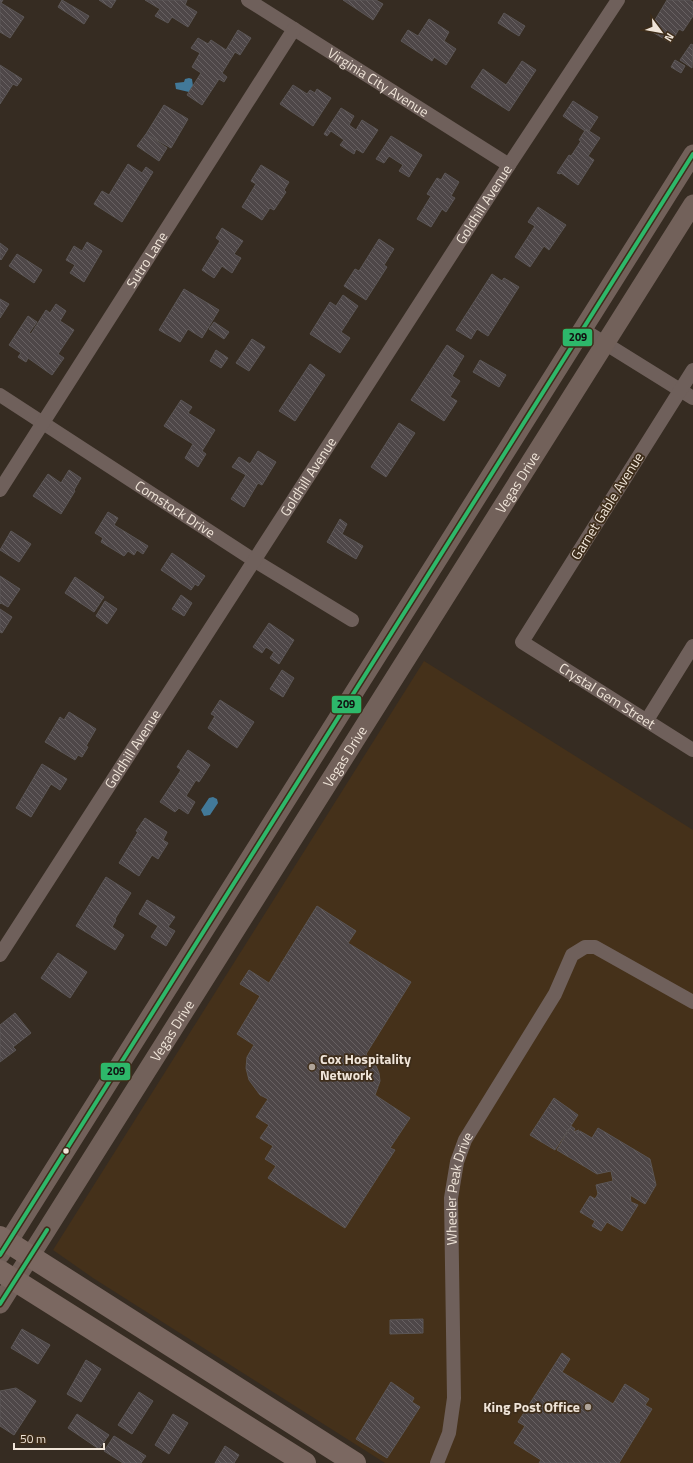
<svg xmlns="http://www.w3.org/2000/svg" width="693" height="1463" viewBox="0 0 693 1463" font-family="'Titillium Web',sans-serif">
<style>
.built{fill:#45311a}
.water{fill:#427999}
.building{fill:url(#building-back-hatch);stroke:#5b5656}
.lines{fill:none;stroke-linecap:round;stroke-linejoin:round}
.street{stroke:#6f605b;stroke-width:14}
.secondary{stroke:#72615a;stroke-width:19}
.primary{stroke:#7b6861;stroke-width:22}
.bus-1-casing{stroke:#3e2d1a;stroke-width:7}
.bus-1{stroke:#2db86a;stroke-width:4}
.poi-dot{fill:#afa499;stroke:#3e2d1a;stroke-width:1.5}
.bus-dot{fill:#f0e5d9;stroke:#3e2d1a;stroke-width:1.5}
.labels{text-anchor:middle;stroke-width:3.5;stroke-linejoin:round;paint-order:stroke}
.street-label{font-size:14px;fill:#f0e5d9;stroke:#3e2d1a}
.poi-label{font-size:14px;font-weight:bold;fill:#f0e5d9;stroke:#3e2d1a;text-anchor:start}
.line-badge{stroke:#3e2d1a;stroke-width:1.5}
.pale-badge-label{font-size:11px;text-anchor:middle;font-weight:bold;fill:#111}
</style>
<defs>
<pattern id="building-back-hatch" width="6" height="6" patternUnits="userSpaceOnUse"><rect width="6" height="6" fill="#4e4748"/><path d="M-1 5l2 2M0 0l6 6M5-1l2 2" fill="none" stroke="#686162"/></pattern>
</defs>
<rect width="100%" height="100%" fill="#362c22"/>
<!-- built -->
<path class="built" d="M424,661L693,830V1463H385L93,1278L53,1250Z"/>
<!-- water -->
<path class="water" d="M189,78L192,79L193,86L189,92L176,89L175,83L184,82L185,79Z
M213,797L217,799L218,803L210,815L204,816L201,810L209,798Z"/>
<!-- building -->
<path class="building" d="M0,0H3L1,3L24,17L10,38L0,32Z
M62,0L89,16L84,24L58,7Z
M99,0H116L111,8Z
M145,0H187L185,5L197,12L188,27L172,17L168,23L155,16L160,9Z
M343,0H376L383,4L373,20Z
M667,0H690L693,2V16L683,31L679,29L671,43L649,30Z
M504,13L525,26L519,36L498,23Z
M429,19L449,32L444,41L456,49L446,65L434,57L432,61L401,41L408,30L418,36Z
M238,30L251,38L240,55L235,52L222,73L227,77L224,82L219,79L202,105L187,95L201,73L192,67L200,53L191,48L198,38L208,44L211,40L226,50Z
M691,44L693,45L692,68L680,60Z
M675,60L685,66L681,73L671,67Z
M522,61L536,70L509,111L471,87L483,69L506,85Z
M0,65L22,79L17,86L13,84L0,104Z
M293,85L307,94L310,90L315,93L317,89L331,98L313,126L280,104Z
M573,101L598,117L589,131L586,129L585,131L563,116Z
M164,105L188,119L171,148L146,134Z
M341,108L354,116L349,125L356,130L362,120L378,130L363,153L356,149L354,154L340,145L344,140L331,131L327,136L324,134Z
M586,129L600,138L588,156L594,160L578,185L561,173L560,174L557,173L569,155L571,156L581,141L579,140Z
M146,134L167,148L159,161L137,146Z
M391,136L422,155L409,177L399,171L403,165L389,156L384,163L376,159Z
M128,164L142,173L146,167L153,172L122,222L94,204L102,191L109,195Z
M261,165L289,182L284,190L286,192L274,210L270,208L262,220L242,207L256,184L251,181Z
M445,173L459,182L451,196L455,198L446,212L442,209L431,227L417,219L431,196L427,194L437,178L441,180Z
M538,207L566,225L549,250L544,246L530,267L515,257L535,226L528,222Z
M222,228L243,241L234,254L241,258L232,273L222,266L214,278L202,270L220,241L216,238Z
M379,239L394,249L384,265L387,267L366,300L344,286L355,269L359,271Z
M87,242L102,251L84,282L70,273L75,265L66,260L74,246L82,251Z
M0,243L8,249L1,260L0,259Z
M17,254L42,270L34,283L9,266Z
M492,274L502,281L504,278L519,287L488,336L477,329L471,339L456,330Z
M184,289L219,310L202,338L188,329L180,342L159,330Z
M343,295L358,306L341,332L350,338L340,353L310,334L330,302L336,306Z
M0,299L9,304L0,318Z
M56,304L66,311L60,321L74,330L58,354L64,358L52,375L28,358L26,362L18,357L21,353L9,345L28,316L37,322L29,333L31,334L46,310L50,313Z
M214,322L229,332L224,339L209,329Z
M252,339L265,347L249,371L236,363Z
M447,345L464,356L452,376L460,381L450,397L457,401L444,421L411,400Z
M216,350L228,358L221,368L210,361Z
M480,360L506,375L499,387L473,372Z
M310,364L325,375L295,421L279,411Z
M181,400L192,407L188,413L215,430L202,451L206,454L198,467L185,458L193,444L164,426Z
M399,423L415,433L386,477L371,467Z
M258,451L276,462L262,485L258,483L244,507L231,499L246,475L232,467L239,457L250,464Z
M69,470L81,478L74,490L75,491L61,514L33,496L48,474L61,483Z
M108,512L118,518L114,525L148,546L143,554L137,550L134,555L128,551L124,556L101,542L103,538L95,533Z
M340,519L347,524L342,534L363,546L356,559L327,542Z
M11,531L31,544L19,562L0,550Z
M172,553L205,576L198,586L195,584L191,590L161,570Z
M0,576L20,589L8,607L1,603L0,604Z
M75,577L104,597L94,612L65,593Z
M181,595L192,603L184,616L172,609Z
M105,601L117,609L107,624L96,616Z
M0,609L12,617L2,633L0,632Z
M269,623L294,640L279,664L270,658L274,652L266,647L262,653L253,647Z
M282,670L294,678L283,697L270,689Z
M220,700L254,722L237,748L208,728L215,716L211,714Z
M69,712L96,729L86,746L88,747L82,757L78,755L75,760L45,742L60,717L64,720Z
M188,750L210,765L199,782L196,780L186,796L195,802L188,814L179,808L175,812L160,802L181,770L177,767Z
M42,764L67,779L60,790L51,784L31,817L16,808Z
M145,818L167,832L163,840L168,843L158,859L152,855L139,876L119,863L138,832L136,831Z
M106,877L131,893L115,919L116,920L112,927L124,935L115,950L76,926Z
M147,900L175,917L168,927L175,931L166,946L151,937L158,926L139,914Z
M317,906L356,931L348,943L411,982L366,1054L376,1066L379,1073L380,1081L375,1095L410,1118L390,1148L395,1150L345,1228L268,1178L276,1166L265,1159L273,1146L260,1138L269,1125L256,1117L268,1099L260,1095L249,1080L246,1068L247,1057L254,1045L237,1034L260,996L240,984L249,970L269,983Z
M58,953L87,972L70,998L41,978Z
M15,1013L31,1033L13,1047L16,1050L0,1062V1025Z
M554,1098L578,1115L555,1150L530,1135Z
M571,1126L575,1129L573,1132L579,1130L577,1134L580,1131L592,1138L598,1128L650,1159L656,1185L645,1204L630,1195L631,1202L638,1205L622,1231L607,1222L601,1231L592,1226L595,1221L580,1212L590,1196L595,1199L598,1194L596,1185L613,1181L611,1171L597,1174L557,1150Z
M423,1319V1333L390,1334V1320Z
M22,1329L50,1345L38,1364L11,1348Z
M562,1353L570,1359L562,1372L613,1404L625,1384L649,1399L645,1405L652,1409L619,1463H539L541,1460L514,1443L525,1426L518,1422Z
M86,1360L101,1369L81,1402L67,1394Z
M391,1382L414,1398L412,1402L420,1407L387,1458L356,1439Z
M16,1388L36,1401L14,1435L0,1426V1391Z
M139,1392L153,1401L132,1434L118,1425Z
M77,1414L109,1435L99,1449L68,1428Z
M173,1414L188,1423L169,1454L155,1445Z
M114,1436L146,1456L141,1463H123L104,1451Z
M225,1446L239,1455L234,1463H215Z"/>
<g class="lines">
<!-- street -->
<g class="street">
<path id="s1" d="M248,0L509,165"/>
<path d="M582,329L693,398"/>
<path id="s2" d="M693,370L522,642L693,750"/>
<path id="s3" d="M0,395L255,561L352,620"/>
<path id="s4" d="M0,490L294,29"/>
<path d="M647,720L693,646"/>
<path id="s5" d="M0,955L509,165L618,0"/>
<path id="s6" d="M437,1463L449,1433L454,1398L451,1198L457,1162L465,1140L555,994L572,955L585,947H595L693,1002"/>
</g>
<!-- secondary -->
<g class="secondary">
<path d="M0,1255L693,154"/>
<path id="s7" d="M0,1304L693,204"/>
</g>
<!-- primary -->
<path class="primary" d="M0,1237L355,1463
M0,1271L305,1463"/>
<defs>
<path id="bus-1" d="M0,1255L693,154
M0,1304L47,1230"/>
</defs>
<!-- bus-1 casing -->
<use href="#bus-1" class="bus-1-casing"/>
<!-- bus-1 -->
<use href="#bus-1" class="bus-1"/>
</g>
<!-- markers -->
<g class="poi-dot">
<circle cx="312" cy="1067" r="4"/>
<circle cx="588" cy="1407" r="4"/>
</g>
<circle class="bus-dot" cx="66" cy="1151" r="3.5"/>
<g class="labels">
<!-- street labels -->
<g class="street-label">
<text dy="5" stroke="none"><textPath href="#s1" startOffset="154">Virginia City Avenue</textPath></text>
<text dy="5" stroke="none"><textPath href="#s5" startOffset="893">Goldhill Avenue</textPath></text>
<text dy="5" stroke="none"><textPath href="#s4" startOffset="273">Sutro Lane</textPath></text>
<text dy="5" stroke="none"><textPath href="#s5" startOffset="569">Goldhill Avenue</textPath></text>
<text dy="5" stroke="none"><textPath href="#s7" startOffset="971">Vegas Drive</textPath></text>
<text transform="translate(607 506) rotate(-58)" y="5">Garnet Gable Avenue</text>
<text dy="5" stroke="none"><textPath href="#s3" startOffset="209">Comstock Drive</textPath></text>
<text dy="5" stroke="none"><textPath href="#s2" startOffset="422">Crystal Gem Street</textPath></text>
<text dy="5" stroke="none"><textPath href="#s5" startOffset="245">Goldhill Avenue</textPath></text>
<text dy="5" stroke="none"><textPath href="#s7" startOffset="647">Vegas Drive</textPath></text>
<text dy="5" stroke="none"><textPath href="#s7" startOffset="323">Vegas Drive</textPath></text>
<text dy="5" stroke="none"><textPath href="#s6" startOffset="278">Wheeler Peak Drive</textPath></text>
</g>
<!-- poi labels -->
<g class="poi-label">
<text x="320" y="1064">Cox Hospitality<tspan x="320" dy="16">Network</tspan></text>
<text x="580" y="1412" text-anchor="end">King Post Office</text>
</g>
</g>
<g class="line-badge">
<rect x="562" y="328" width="31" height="19" rx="4" fill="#2db86a"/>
<rect x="331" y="695" width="31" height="19" rx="4" fill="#2db86a"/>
<rect x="100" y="1062" width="31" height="19" rx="4" fill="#2db86a"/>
</g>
<g class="pale-badge-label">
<text x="578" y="341">209</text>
<text x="346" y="708">209</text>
<text x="116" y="1075">209</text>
</g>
<!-- north arrow -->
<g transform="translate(661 32) rotate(122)" stroke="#3e2d1a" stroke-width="3" paint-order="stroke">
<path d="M0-3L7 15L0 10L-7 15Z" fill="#f0e5d9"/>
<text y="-6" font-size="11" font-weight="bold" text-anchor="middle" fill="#f0e5d9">N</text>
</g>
<!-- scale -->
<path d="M14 1443v6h90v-6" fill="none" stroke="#f0e5d9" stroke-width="2"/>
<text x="20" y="1443" font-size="12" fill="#f0e5d9" stroke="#3e2d1a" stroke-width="3" paint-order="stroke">50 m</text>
</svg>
